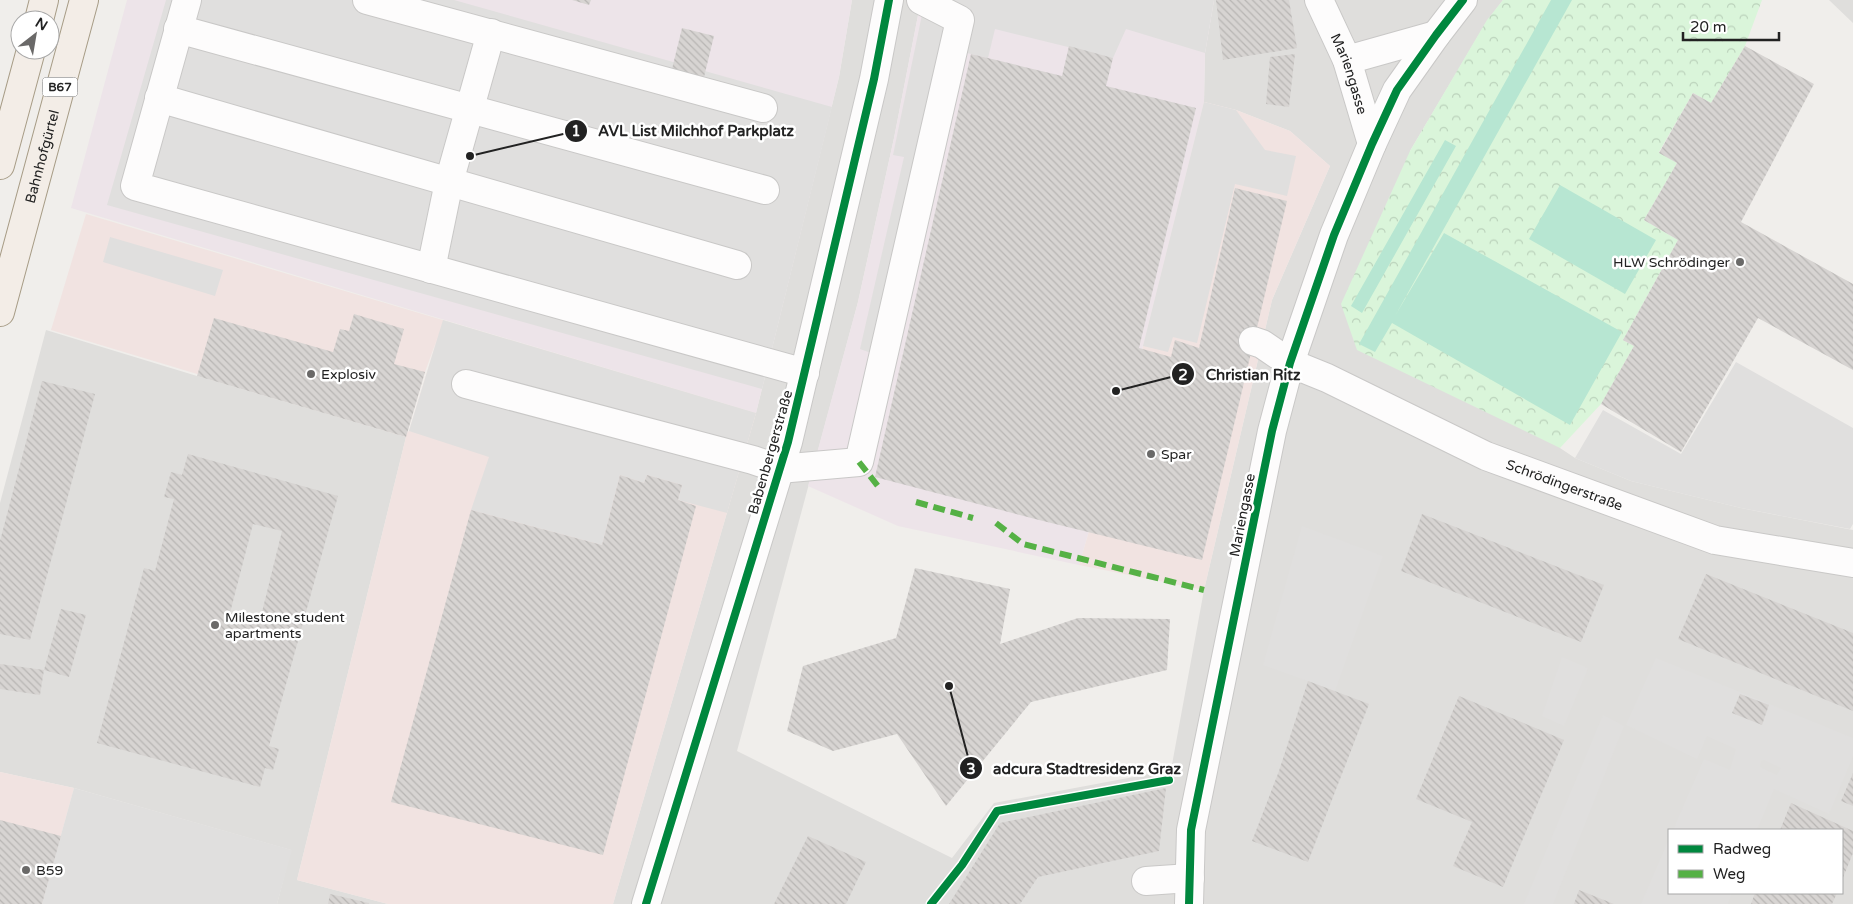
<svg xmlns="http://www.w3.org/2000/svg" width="1853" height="904" viewBox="0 0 1853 904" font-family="'Varela Round',sans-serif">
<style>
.residential{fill:#dfdedc;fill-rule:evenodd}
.commercial{fill:#f1e3e1;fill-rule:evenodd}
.industrial{fill:#ede4e9}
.park{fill:url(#park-crowns)}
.pitch{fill:#b7e6d2}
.parking{fill:#e0dfde;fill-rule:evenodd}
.building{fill:url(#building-back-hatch);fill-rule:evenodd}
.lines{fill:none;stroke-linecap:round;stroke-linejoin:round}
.minor-casing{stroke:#c9c8c7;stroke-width:30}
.major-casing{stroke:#a79c86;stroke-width:30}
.minor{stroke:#fdfcfc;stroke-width:28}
.major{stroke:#f3ede7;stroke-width:28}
.quiet{stroke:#55b145;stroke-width:6;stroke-dasharray:12 6;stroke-linecap:butt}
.cycleway-casing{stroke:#fff;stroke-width:11}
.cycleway{stroke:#00873e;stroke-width:8}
.poi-dot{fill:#6a6968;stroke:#fff;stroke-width:2}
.labels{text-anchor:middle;stroke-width:5;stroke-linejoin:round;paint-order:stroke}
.shield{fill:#fff;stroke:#646464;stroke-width:1}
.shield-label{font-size:12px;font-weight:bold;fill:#222}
.street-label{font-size:14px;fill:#222;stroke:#fff}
.poi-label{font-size:14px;fill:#222;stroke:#fff;text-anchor:start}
.leader{fill:none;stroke:#222;stroke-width:2}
.callout-dot{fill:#222;stroke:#fff;stroke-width:2}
.mark-label{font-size:15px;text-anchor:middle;font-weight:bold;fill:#fff}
.callout-label{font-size:15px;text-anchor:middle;font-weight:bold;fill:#222;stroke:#fff;stroke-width:5;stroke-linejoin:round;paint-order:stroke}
</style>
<defs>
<pattern id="park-crowns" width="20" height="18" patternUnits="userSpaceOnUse" patternTransform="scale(1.25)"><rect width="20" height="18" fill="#daf5da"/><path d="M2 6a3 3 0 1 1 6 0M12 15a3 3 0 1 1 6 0" fill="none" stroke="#bbd2bb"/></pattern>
<pattern id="building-back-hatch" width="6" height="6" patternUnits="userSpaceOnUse" patternTransform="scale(1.25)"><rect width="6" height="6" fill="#d7d4d2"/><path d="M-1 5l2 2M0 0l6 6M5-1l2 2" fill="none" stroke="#b8b6b4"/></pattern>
</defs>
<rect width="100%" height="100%" fill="#f0eeeb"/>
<!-- residential -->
<path class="residential" d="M852,0H921L894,138L858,302L737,751L952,858L994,803L1171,770L1204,590L1272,300L1330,166L1290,131L1236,110L1204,102L1205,53L1214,0H1503L1487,21L1410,151L1560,448L1575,458L1631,481L1741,508L1853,530V904H613L756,413L839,77ZM1669,830H1842V893H1669Z
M1829,0H1853V23Z
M46,330L197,376L406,437L297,880L388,904H277L291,850L74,788L0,772V503Z"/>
<!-- commercial -->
<path class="commercial" d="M1204,102L1236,110L1290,131L1330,166L1272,300L1204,590L1079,565L1143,346Z
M86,214L756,413L613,904H388L297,880L406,437L51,330ZM437,339L409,431L407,433L425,372Z
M0,772L74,788L42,904H0Z"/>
<!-- industrial -->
<path class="industrial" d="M127,0H852L839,77L756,413L71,208Z
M921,0H1214L1205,53L1204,102L1143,346L1079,565L898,526L808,486L858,302L894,138Z"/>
<!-- park -->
<path class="park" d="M1503,0H1762L1745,46L1711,103L1693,93L1659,152L1677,163L1644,220L1678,240L1623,340L1634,346L1601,404L1560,448L1357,350L1341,304L1410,151L1487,20Z"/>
<!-- pitch -->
<path class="pitch" d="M1551,0H1572L1395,316L1444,233L1622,332L1570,425L1392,323L1375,352L1359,344Z
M1445,140L1456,146L1362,313L1351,306Z
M1560,185L1656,240L1625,294L1529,239Z"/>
<!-- parking -->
<path class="parking" d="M166,0H454L832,107L762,389L107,205Z
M925,0H1214L1205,53L1126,29L1113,58L995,29L988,58L942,47L874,354L860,349L904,157L893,155Z
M1204,102L1236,110L1265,150L1296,156L1287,196L1235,184L1197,343L1173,337L1168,352L1143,346Z
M110,237L223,270L215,296L103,262Z
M443,320L756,413L727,513L678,500L682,485L647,475L644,483L620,475L602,545L471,510L489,457L409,431Z
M1736,362L1853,428V524L1850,529L1741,508L1631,481L1575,458L1603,410L1681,454Z
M1302,526L1383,556L1335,691L1263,665Z
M1562,657L1588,668L1564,726L1542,716Z
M1656,658L1853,738V756L1829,814L1774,789L1757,830H1673L1704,759L1730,770L1736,749L1707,736L1697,759L1626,725ZM1764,760L1781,768L1777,775L1760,767L1761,761Z
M1603,715L1624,726L1553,904H1524Z
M74,788L292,850L277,904H42Z
M1669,839V893H1732L1728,904H1641Z"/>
<!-- building -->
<path class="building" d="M572,0H591L589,5Z
M1216,0H1289L1297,48L1223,60Z
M682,28L714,36L704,77L672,69Z
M1069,46L1113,58L1106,86L1196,108L1139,348L1171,357L1175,340L1199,348L1235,188L1287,201L1202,560L1039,520L875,477L971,54L1062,76Z
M1745,46L1814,84L1741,222L1853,284V370L1758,318L1681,452L1601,404L1634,346L1623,340L1678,240L1644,220L1677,163L1659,153L1693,93L1711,103Z
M1295,54L1289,107L1266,104L1270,57Z
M354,314L404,329L394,364L425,372L406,437L197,376L214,318L333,352L340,329L349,331Z
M42,381L95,394L30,640L0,634V541Z
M188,454L338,496L269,746L279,749L273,770L265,768L260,787L97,743L144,568L155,571L174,499L164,497L171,472L182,475ZM253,524L282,531L260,620L230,613Z
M620,475L644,483L647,475L682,485L678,500L696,506L603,855L391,802L471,510L602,545Z
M1422,514L1604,585L1581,642L1401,571Z
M915,568L1010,589L1000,644L1078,618L1170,619L1167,670L1031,702L946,806L897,734L833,751L787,731L803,666L896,638Z
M1706,574L1853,633V711L1678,639Z
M61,609L86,615L69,677L44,670Z
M0,664L44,670L40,695L0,689Z
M1308,681L1369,704L1308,862L1252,841L1279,771Z
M1740,694L1769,705L1762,725L1732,713Z
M1459,696L1564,740L1503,887L1453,866L1472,822L1416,799Z
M1853,773V806L1841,801Z
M1166,788L1159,851L1038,877L1020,904H949L1000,823Z
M1791,803L1853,831V853L1842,880V830H1780Z
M0,820L61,836L42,904H0Z
M808,836L866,862L846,904H774Z
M1579,890L1614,904H1574Z
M1755,893H1837L1832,904H1751Z
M330,894L369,903V904H328Z"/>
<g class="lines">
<defs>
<g id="minor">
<path d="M187,0L135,186L805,373"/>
<path d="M367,0L763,108"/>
<path id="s1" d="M1319,0L1347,60L1372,144"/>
<path d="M178,29L765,190"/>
<path d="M1347,60L1436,35"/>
<path d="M159,98L737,265"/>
<path d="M431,269L449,182L491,33"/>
<path id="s2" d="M1253,341L1262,344L1290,363L1327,378L1486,456L1715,540L1853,563"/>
<path d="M466,384L753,460L779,469L859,462L960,20L921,0"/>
<path d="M1146,881L1190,878"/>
<path d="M646,904L788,442L874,79L889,0"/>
<path d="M1189,904L1191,830L1272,431L1290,363L1334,235L1372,144L1397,90L1436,35L1463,0"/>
</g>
<g id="major">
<path d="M39,20L44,0"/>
<path d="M0,165L31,50"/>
<path id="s3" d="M0,312L84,0"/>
</g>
</defs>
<!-- minor casing -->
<use href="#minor" class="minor-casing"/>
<!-- major casing -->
<use href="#major" class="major-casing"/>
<!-- minor -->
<use href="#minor" class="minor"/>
<!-- major -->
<use href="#major" class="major"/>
<!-- quiet -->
<path class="quiet" d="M859,462L881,490
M916,502L973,518
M996,523L1023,544L1204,590"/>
<defs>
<path id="cycleway" d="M646,904L788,442L874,79L889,0
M931,904L962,865L997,811L1169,780
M1189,904L1191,830L1272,431L1290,363L1334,235L1372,144L1397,90L1436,35L1463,0"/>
</defs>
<!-- cycleway casing -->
<use href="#cycleway" class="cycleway-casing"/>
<!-- cycleway -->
<use href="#cycleway" class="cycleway"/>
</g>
<!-- markers -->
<g class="poi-dot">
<circle cx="1740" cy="262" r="5"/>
<circle cx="311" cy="374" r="5"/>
<circle cx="1151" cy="454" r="5"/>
<circle cx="215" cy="625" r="5"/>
<circle cx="26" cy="870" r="5"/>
</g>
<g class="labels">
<!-- shield labels -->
<rect class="shield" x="42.5" y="77.5" width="35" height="19" rx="4"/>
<g class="shield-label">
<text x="60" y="91">B67</text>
</g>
<!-- street labels -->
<g class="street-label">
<text dy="5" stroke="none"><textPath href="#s1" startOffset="80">Mariengasse</textPath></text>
<text dy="5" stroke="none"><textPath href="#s3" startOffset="161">Bahnhofgürtel</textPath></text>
<text transform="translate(770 452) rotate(-74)" y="5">Babenbergerstraße</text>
<text dy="5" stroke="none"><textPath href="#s2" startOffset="344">Schrödingerstraße</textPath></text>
<text transform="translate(1242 515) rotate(-79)" y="5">Mariengasse</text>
</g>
<!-- poi labels -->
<g class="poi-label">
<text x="1730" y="267" text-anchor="end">HLW Schrödinger</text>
<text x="321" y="379">Explosiv</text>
<text x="1161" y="459">Spar</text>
<text x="225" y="622">Milestone student<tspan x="225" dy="16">apartments</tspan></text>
<text x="36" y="875">B59</text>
</g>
</g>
<!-- callouts -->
<path class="leader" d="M470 156L576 131M1116 391L1183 374M949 686L971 768"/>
<g class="callout-dot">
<circle cx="470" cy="156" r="5"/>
<circle cx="1116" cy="391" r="5"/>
<circle cx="949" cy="686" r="5"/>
<circle cx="576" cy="131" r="12"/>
<circle cx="1183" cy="374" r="12"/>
<circle cx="971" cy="768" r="12"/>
</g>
<g class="mark-label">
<text x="576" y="136">1</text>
<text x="1183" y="380">2</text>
<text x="971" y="774">3</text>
</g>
<g class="callout-label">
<text x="696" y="136">AVL List Milchhof Parkplatz</text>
<text x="1253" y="380">Christian Ritz</text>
<text x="1087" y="774">adcura Stadtresidenz Graz</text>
</g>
<!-- legend -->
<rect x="1668" y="829" width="175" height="65" fill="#ffffff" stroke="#a7a7a7"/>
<rect x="1678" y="845" width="25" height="8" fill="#00873e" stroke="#a7a7a7"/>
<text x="1713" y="854" font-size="15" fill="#222222">Radweg</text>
<rect x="1678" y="870" width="25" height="8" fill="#55b145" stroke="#a7a7a7"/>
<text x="1713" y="879" font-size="15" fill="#222222">Weg</text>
<!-- north arrow -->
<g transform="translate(35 35) rotate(31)"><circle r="24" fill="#ffffff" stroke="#a7a7a7"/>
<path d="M0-4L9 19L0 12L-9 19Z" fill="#6a6968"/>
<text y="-8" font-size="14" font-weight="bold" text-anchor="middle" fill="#222222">N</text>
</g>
<!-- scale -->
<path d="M1683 32v8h96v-8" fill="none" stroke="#222222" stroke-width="2.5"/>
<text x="1690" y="32" font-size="15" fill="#222222" stroke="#ffffff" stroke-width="4" paint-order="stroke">20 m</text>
</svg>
